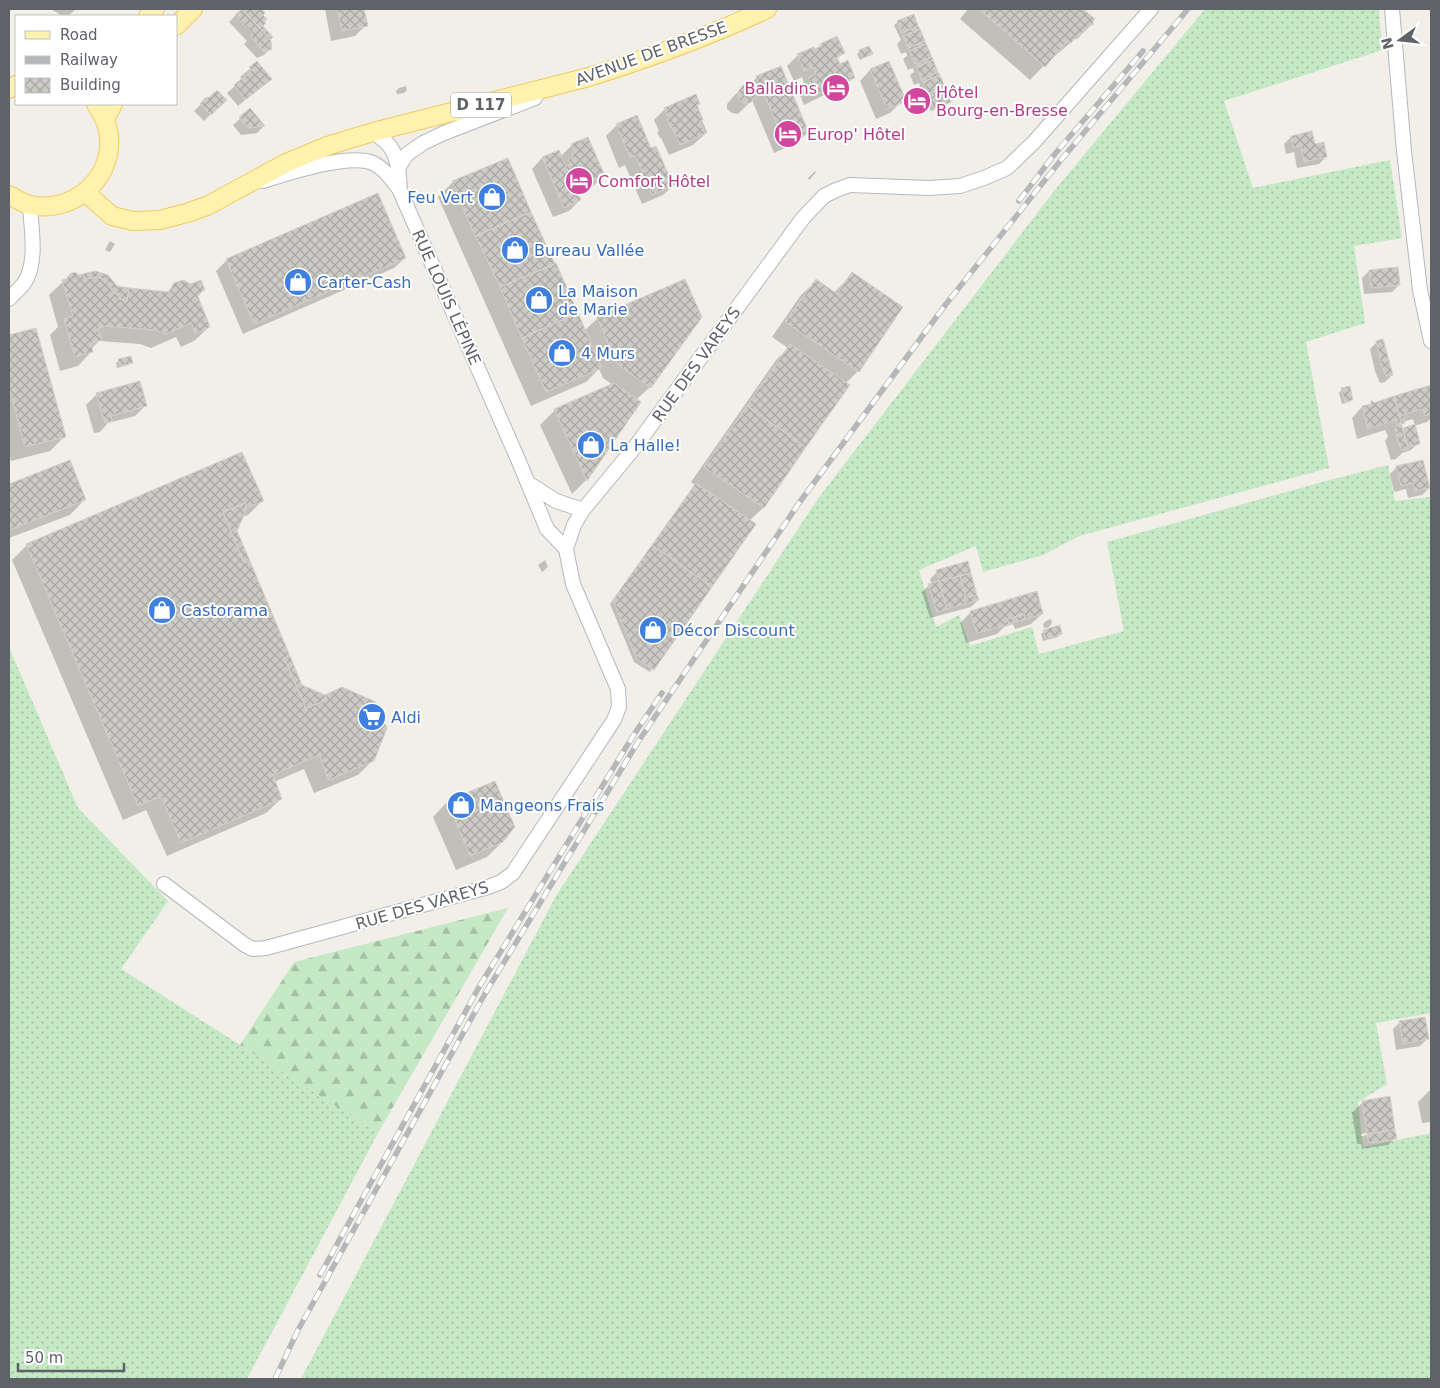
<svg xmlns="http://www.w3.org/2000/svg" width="1440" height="1388" viewBox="0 0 1440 1388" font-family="'DejaVu Sans',sans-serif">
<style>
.grass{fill:url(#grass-dots)}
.forest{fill:url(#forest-firs)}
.shadow{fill:#0003;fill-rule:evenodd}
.building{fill:url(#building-cross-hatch);stroke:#d6d1c6}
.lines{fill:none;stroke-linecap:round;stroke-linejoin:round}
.minor-casing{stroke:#b5b8bc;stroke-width:16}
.major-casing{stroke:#f2c960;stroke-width:20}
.minor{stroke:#fff;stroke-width:14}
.major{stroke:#fff2af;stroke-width:18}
.rail-casing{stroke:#b6b7b8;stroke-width:5.5}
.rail{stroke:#fff;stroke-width:4;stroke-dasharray:11;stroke-linecap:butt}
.labels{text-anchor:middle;stroke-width:4;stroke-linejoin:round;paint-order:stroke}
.shield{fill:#fff;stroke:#8f9295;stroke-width:1}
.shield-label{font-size:15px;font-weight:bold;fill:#5f6368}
.street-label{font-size:16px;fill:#5f6368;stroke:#fff}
.hotel-label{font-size:16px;fill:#b23c85;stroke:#fff;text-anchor:start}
.shop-label{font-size:16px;fill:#366cbe;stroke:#fff;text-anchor:start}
</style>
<defs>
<pattern id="grass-dots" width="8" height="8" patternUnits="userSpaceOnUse" patternTransform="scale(1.25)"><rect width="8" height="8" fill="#c5e8c5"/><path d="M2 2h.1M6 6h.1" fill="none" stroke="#a3c0a4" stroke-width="1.8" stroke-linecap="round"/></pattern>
<pattern id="forest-firs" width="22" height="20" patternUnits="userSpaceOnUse" patternTransform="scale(1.25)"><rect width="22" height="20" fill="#c5e8c5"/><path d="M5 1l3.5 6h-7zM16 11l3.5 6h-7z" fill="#a3c0a4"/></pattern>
<pattern id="building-cross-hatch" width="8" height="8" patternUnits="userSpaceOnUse" patternTransform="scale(1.25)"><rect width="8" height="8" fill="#cccac5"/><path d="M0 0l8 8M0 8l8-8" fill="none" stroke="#a9a8a4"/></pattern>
</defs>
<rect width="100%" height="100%" fill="#f1efe8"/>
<!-- grass -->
<path class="grass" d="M1205,9H1379L1382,50L1224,101L1253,188L1390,160L1402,238L1354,246L1365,323L1306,342L1329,468L1079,536L1043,555L983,572L976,546L919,570L936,627L959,615L970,646L1032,627L1039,654L1124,631L1107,542L1326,481L1388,465L1395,501L1431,497V1013L1376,1023L1387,1084L1358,1102L1363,1147L1431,1133V1379H301L556,896L817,500L1055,190Z
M9,647L78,808L168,901L121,969L378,1133L247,1379H9Z"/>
<!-- forest -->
<path class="forest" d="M508,908L378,1133L240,1045L294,962Z"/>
<!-- shadow -->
<path class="shadow" d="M50,9H76L68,16H63Z
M242,9H260L263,21L262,26L271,37L268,40L271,48L264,55L257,58L244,44L247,41L229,22Z
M325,9H363L366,25L355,36L331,41Z
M968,9H1081L1093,19L1092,24L1077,39H1075L1055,56L1054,55L1030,80L960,19Z
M898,22L949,101L946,105L931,111L925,98L921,100L917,90L920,86L919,83L914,85L910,75L914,72L913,68L908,70L903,59L907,56L906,52L901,54L897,44L901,40L894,25Z
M821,45L843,53L836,60L839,65L854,77L843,88L835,93L831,94L830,93L822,96L804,105L798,90L804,83L802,77L794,81L787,66L798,55L814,50Z
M860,51L871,53L868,56L860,60L857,54Z
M889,62L903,98L900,101L901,102L890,113L876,119L860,81L870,70Z
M257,63L270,79L238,106L227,93L242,80L240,77Z
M757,77L807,133L797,143L774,153L752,100L738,114L732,113L727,109V104L733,97L744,86L748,87Z
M406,86L407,90L404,93L397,94L396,91L399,88Z
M206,99L225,100L204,121L194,111Z
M696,106L707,132L693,145L669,155L661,138H660L657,132L659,131L654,120L665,109Z
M250,110L264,126L257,133L241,135L233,125Z
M617,125L650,150L674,185L663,195L642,204L625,165L619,168L606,136Z
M1291,137L1326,157L1319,164L1297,168L1294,152L1286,154L1284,144Z
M587,138L603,176L592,187L577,193L580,200L569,211L553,217L532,169L542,158L559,151L561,156L572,145Z
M507,159L530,213L584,331L598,318L650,387L636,400L639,402L586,480L572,494L540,425L555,410L613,385L603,378L599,369L586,382L531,406L438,197L453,182Z
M815,171L816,172L812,177L809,180L808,178Z
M110,241L115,244L110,252L105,250Z
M405,258L394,268L243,334L216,271L227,260Z
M1369,271L1399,285L1392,292L1364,294L1362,278Z
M852,274L858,371L846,383L848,385L763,508L749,521L650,672L634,662L610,604L695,485L691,482L776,360L788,348L772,337L801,295L816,281L834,293Z
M70,275L116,287L166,293L175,285L204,290L197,297L209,327L194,341L181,347L176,337L151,348L140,344L99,341L91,349L92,351L78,366L60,371L50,335L58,327L49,295Z
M35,329L65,436L50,451L11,461L9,453V336Z
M1377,342L1392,375L1385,382L1380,383L1375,371L1370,349Z
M119,360L131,362L128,365L117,368L116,363Z
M1431,386V418L1427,422L1414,426L1418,443L1411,450L1402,453L1396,459L1391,460L1385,441L1388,436L1385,430L1357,439L1352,418L1362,407L1368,406L1371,403L1373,404ZM1413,419L1415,426L1402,430L1401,425L1403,423V422Z
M1342,389L1352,399L1349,402L1342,404L1339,393Z
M97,394L146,405L135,416L108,423L100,432L94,433L86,405Z
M242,454L262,501L248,515L241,518L236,531L301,686L325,696L373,760L358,775L314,793L304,769L274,782L281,799L266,813L167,856L146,810L123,820L12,560L27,545Z
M70,462L84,500L70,515L9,538V485Z
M1397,467L1429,488L1422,495L1408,498L1406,489L1394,492L1390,474Z
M545,560L548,567L542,572L538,565Z
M967,563L978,600L971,607L930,618L922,592L929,585H932L930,579L937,572Z
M971,612L1042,614L1031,624L1015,629L1013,624L1004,627L997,634L966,643L960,623Z
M1051,619L1052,623L1049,627L1044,628L1043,624L1046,621Z
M1044,631L1061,634L1058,637L1043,641L1041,634Z
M494,783L502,842L487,857L456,870L433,817L447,802Z
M1400,1022L1427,1039L1420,1046L1396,1050L1393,1029Z
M1429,1091H1431V1122L1422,1123L1418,1102Z
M1363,1102L1395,1138L1388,1145L1362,1149L1361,1144H1357L1352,1113ZM1384,1130V1133L1361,1136V1134Z"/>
<!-- building -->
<path class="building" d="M242,9L271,41L272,49L264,52L250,36L253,34L235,15Z
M242,9H262L265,13L263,15L267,19L264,21L266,23L260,29Z
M337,9H364L368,26L342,31Z
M979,9H1083L1095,19L1093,21V25H1089L1080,35H1077L1071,43L1068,40L1045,67Z
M914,14L918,26L902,33L897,21Z
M263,26L273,37L270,40L260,29Z
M918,26L920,29L903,36L902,33Z
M920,29L925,41L908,48L903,36Z
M837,36L845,53L837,57L840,64L848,60L855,78L832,86V88L815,95L808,78L816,74L813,67L804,71L797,54L814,47L815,49L821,46L820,44Z
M925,41L926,44L910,51L908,48Z
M926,44L932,57L915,64L910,51Z
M869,46L873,54L863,58L859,50Z
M932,57L933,60L917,67L915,64Z
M933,60L938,72L921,79L917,67Z
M257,61L272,79L245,100L234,85L252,70L249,67Z
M889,61L905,98L901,100L902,103L887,109L870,69Z
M781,66L809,133L785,143L762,90L756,93V97L750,103H743L738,98V92L743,85L752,86L758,81L756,76Z
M938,72L940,75L923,82L921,79Z
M940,75L945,87L928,94L923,82Z
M945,87L946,90L929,97L928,94Z
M217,90L227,100L211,115L200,104L206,97L208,98Z
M946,90L951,102L934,109L929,97Z
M696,94L700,104L697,105L703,120L700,121L705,134L680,145L672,127L671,128L667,120H669L664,108Z
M250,108L265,126L248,128L239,117Z
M637,115L651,148L656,146L670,178L672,177L675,185L652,195L635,155L630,158L616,124Z
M1312,131L1315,144L1324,142L1327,157L1304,162L1301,146L1293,147L1291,136Z
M588,137L605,176L583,185L582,183L575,186L581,200L564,208L542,157L559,150L566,166L570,164L568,160L573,157L571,154L575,153L571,144Z
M508,158L531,212L475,236L452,181Z
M378,193L406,258L254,324L226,259Z
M531,212L555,264L500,287L476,236Z
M556,263L578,313L522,338L500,287Z
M1398,267L1400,285L1371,288L1369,270Z
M95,271L108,275L117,286L129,288L127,300L119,299L120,295L113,293L109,284L105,280L97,277L85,279L83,274Z
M75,272L79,275L83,274L85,279L97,277L105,280L109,284L113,293L120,295L119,299L127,300L129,288L169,292L174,283L183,280L191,284L201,280L205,290L197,294L210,327L195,334L191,323L166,334L155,330L105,326L98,328L102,340L91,343L93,352L75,357L64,319L73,316L62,280L66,279L70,274Z
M852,272L903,307L859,372L785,322L816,279L837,294Z
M685,279L702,317L651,388L617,364L597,317Z
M578,313L602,368L546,392L522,338Z
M36,328L66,437L25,447L9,387V335Z
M1383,339L1393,375L1386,376L1381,364L1376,341Z
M790,344L850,385L806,447L747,406Z
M131,356L133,363L120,366L118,359Z
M140,381L147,406L111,416L112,421L105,423L96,393Z
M614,383L641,402L587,481L554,409Z
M1431,385V414L1425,416L1423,409L1404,414L1405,418H1403L1405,423L1402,424L1394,396Z
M1350,386L1353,400L1345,402L1341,388Z
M1394,396L1408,449L1401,450L1395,429L1398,425L1396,420L1368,429L1362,406L1371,404V401H1373L1374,403Z
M747,406L806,447L764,508L704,467Z
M1415,424L1420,444L1408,447L1403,428Z
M242,452L264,501L247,508L245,503L223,512L244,563L250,561L290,656L284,658L306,708L327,700L325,695L342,687L376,702L387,728L374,761L329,780L319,755L273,775L282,799L181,843L161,796L138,806L26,544Z
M70,460L86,500L9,530V484Z
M1423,460L1430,488L1415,491L1413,483L1401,486L1396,466Z
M696,483L756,524L712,587L652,545Z
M245,503L247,508L237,531L250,561L244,563L223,512Z
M652,545L712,587L654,670L637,659L613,600Z
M968,561L971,573L939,581L936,570Z
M971,573L977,595L966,598L960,576Z
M960,576L966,598L977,595L979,600L947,609L939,581Z
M939,581L947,609L937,612L928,584Z
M1037,591L1043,614L1026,619L1024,614L1007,619L1009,624L977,633L970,611Z
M1024,614L1026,619L1009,624L1007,619Z
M1060,625L1062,634L1046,639L1043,630Z
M290,656L302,685L325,695L327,700L306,708L284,658Z
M495,781L515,827L503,842L470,856L447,801Z
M1425,1017L1429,1039L1403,1044L1399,1021Z
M1390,1096L1395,1130L1367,1134L1362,1101Z
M1395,1130L1397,1139L1369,1143L1367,1134Z"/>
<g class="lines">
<defs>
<path id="minor" d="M1392,9L1404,151L1420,290L1431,341
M373,132C377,135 382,138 386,142C399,154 399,175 400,191L517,457L547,529L566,549
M398,168L406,155L423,143L444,133L535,98
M263,181C289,173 348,153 373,163C385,169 392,180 400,190
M9,299C14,293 24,286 27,278C37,256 31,228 30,205
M528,483L556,501L583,510
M164,884L245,945L253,949L266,948L488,887L501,882L513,873L614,720L619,707L618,689L573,584L566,549L574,525L583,510L635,447L803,218L824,196L836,190L850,185L929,188L960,186L984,178L1007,168L1034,142L1151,9"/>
<path id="major" d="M148,16L155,9
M176,26L193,9
M9,89L16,85
M105,119L113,104
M85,192L112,216L133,221L160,220L190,212L209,205L286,163L327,146L373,132L589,77C649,58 710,36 767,9
M9,195C15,198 22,203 30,205C72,214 113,180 109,136C108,124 102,114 96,104"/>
</defs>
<!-- minor casing -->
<use href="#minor" class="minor-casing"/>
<!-- major casing -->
<use href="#major" class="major-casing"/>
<!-- minor -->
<use href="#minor" class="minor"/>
<!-- major -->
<use href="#major" class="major"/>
<defs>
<path id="rail" d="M1019,201L1054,155L1143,51
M320,1275L479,987L633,736L662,693
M275,1379L298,1330L486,992L638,742L799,503L946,304L1061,160L1188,9"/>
</defs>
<!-- rail casing -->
<use href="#rail" class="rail-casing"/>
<!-- rail -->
<use href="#rail" class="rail"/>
</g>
<!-- icons -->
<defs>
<symbol id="hotel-disc" viewBox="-11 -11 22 22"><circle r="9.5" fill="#d1479c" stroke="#fff"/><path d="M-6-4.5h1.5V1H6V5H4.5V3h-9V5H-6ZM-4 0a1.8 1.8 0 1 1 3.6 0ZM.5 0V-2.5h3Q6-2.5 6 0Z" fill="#fff"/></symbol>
<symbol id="shop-disc" viewBox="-11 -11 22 22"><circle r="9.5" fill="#3f7fe0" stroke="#fff"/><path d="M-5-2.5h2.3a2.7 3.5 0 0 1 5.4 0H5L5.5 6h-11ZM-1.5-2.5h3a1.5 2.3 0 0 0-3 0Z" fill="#fff"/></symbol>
<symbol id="supermarket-disc" viewBox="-11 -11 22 22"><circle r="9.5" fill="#3f7fe0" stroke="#fff"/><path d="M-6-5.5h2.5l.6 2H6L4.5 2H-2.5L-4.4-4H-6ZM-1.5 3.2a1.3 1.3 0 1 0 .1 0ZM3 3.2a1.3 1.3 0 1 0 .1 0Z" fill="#fff"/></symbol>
</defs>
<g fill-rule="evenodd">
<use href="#hotel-disc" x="820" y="72" width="32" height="32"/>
<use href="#hotel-disc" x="901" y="85" width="32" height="32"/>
<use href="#hotel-disc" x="772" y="118" width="32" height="32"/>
<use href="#hotel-disc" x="563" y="165" width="32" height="32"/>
<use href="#shop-disc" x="476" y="181" width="32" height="32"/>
<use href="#shop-disc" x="499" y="234" width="32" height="32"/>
<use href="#shop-disc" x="282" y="266" width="32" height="32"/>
<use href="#shop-disc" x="523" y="284" width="32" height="32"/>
<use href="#shop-disc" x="546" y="337" width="32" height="32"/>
<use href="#shop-disc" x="575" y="429" width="32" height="32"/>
<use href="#shop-disc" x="146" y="594" width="32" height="32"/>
<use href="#shop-disc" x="637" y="614" width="32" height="32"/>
<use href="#supermarket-disc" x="356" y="701" width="32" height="32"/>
<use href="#shop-disc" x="445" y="789" width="32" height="32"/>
</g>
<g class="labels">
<!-- shield labels -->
<rect class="shield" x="451" y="92.5" width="60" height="25" rx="4"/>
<g class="shield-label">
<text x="481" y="110">D 117</text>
</g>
<!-- street labels -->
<g class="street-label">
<text transform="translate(651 53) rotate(-20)" y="6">AVENUE DE BRESSE</text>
<text transform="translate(447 297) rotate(66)" y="6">RUE LOUIS LÉPINE</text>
<text transform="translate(696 364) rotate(-54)" y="6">RUE DES VAREYS</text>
<text transform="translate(422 905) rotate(-16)" y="6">RUE DES VAREYS</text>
</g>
<!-- hotel labels -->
<g class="hotel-label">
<text x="817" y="94" text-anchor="end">Balladins</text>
<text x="936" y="98">Hôtel<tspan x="936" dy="18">Bourg-en-Bresse</tspan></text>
<text x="807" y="140">Europ' Hôtel</text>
<text x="598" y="187">Comfort Hôtel</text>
</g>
<!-- shop labels -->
<g class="shop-label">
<text x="473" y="203" text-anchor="end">Feu Vert</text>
<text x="534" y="256">Bureau Vallée</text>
<text x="317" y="288">Carter-Cash</text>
<text x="558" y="297">La Maison<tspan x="558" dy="18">de Marie</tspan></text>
<text x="581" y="359">4 Murs</text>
<text x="610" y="451">La Halle!</text>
<text x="181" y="616">Castorama</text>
<text x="672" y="636">Décor Discount</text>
<text x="391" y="723">Aldi</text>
<text x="480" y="811">Mangeons Frais</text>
</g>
</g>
<!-- border -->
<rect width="1440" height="1388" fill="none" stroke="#5f6368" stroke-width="20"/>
<!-- legend -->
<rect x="15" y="15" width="162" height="90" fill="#ffffff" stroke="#bfc1c3"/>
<rect x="25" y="31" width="25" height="8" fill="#fff2af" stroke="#bfc1c3"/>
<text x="60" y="40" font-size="15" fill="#5f6368">Road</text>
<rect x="25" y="56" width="25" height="8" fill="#b6b7b8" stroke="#bfc1c3"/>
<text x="60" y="65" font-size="15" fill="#5f6368">Railway</text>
<rect x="25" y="78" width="25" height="15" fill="url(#building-cross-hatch)" stroke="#bfc1c3"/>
<text x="60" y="90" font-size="15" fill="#5f6368">Building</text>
<!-- north arrow -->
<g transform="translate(1400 40) rotate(255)" stroke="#ffffff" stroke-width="4" paint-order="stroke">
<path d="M0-4L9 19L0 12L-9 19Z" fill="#5f6368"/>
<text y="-8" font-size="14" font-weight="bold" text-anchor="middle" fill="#5f6368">N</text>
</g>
<!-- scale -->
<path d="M18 1363v8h106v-8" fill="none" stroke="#5f6368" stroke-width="2.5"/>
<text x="25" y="1363" font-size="15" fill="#5f6368" stroke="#ffffff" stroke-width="4" paint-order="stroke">50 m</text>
</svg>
